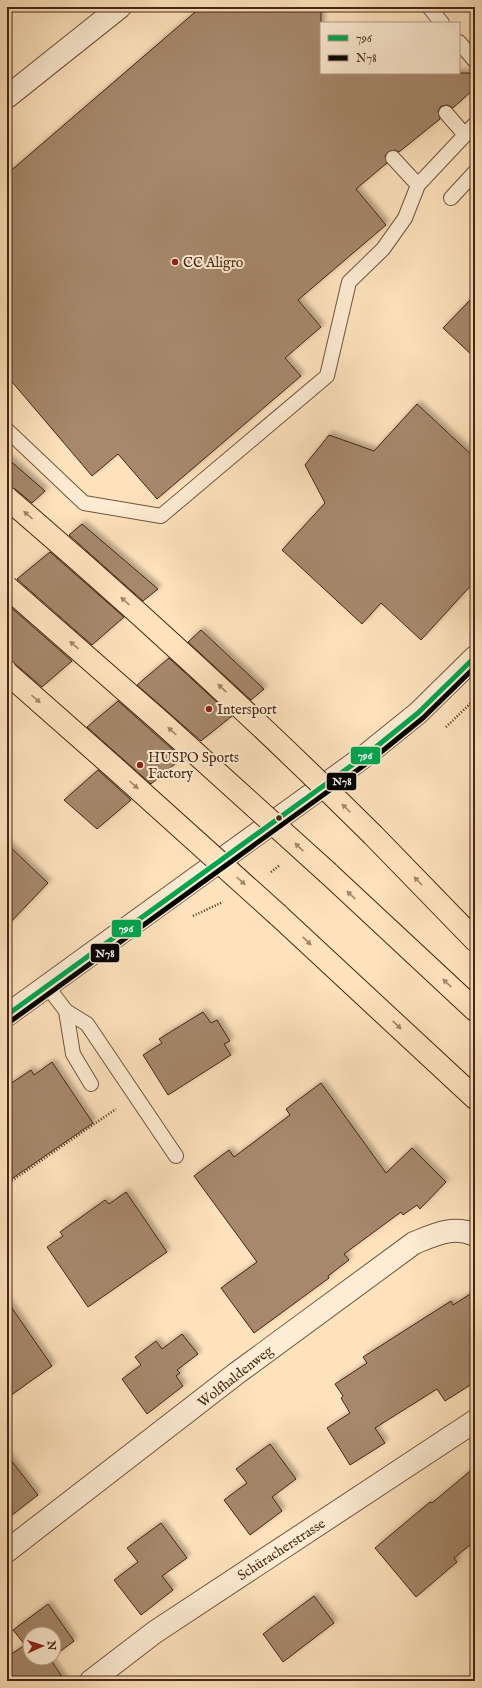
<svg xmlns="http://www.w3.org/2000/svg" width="482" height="1688" viewBox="0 0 482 1688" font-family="'IM FELL English',serif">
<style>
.building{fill:#a6886c;stroke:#462514;filter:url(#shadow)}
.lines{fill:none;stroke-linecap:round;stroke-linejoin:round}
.service-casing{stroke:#74543e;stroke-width:16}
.minor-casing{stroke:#74543e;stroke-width:24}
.tertiary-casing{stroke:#74543e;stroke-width:24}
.motorway-casing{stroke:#462514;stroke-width:24}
.path{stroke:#462514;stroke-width:2.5;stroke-dasharray:1 2;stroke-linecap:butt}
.service{stroke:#feedd4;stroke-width:14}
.minor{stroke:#feedd4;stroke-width:22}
.tertiary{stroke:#feedd4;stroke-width:22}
.motorway{stroke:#fee3bd;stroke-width:22}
.motorway-bridge-casing{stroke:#462514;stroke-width:24;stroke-linecap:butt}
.motorway-bridge{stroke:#fee3bd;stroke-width:22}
.bus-1-casing{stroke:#feedd4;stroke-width:8}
.bus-2-casing{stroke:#feedd4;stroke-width:8}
.bus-1{stroke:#00a651;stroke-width:5}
.bus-2{stroke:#000;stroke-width:5}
.oneway{fill:#a28468}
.poi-dot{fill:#8f2418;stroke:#feedd4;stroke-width:1.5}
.bus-dot{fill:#462514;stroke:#feedd4;stroke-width:1.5}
.labels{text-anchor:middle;stroke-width:4;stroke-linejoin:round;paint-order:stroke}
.poi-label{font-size:14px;fill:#462514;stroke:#feedd4;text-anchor:start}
.street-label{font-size:14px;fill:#462514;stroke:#feedd4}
.line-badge{stroke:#feedd4;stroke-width:1.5}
.badge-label{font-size:11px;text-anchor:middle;font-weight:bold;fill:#fff}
</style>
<defs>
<filter id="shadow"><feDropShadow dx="3.5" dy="-3.5" stdDeviation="2" flood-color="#0004"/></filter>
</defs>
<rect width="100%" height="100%" fill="#fee3bd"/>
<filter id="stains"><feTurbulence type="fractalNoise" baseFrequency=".005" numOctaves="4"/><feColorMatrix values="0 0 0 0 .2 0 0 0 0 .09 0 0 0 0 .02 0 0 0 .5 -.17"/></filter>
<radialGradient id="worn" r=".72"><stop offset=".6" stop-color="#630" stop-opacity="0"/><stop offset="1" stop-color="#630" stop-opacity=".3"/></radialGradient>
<!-- building -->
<path class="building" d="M201,7H321V73H475V88L453,108L448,105L441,106L438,111L440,119L399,152L395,150L388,152L385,156L387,163L356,189L386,225L298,300L321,327L285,358L301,376L157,499L118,454L92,476L7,376V174Z
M475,295V358L443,328Z
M417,404L475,458V581L421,640L381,603L362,624L282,550L325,503L305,465L329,435L374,451Z
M7,458L45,491L32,503L15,489L7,486Z
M82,524L158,589L143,601L69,535Z
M50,552L124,617L92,645L17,579Z
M7,604L72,661L42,687L14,663L7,655Z
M201,630L264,689L251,700L188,642Z
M169,658L232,716L201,741L137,685Z
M118,701L182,758L151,784L87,727Z
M98,770L131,800L97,829L64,800Z
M7,844L48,883L7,926Z
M203,1012L211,1023L217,1020L230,1041L224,1044L231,1055L168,1095L143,1055L162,1043L159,1039Z
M52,1062L93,1123L7,1182V1086L31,1070L34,1075Z
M321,1083L386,1173L412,1148L446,1182L420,1209L417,1205L403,1215L401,1212L344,1254L349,1260L328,1276L329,1278L254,1333L221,1288L257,1262L194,1176L229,1150L234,1157L290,1115L286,1109Z
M126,1192L167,1252L88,1307L47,1247L63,1236L60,1232L105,1200L109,1204Z
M475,1291V1382L445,1401L437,1389L375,1428L385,1443L350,1465L327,1428L350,1413L341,1398L343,1396L335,1384L367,1363L363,1357L451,1301L453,1305Z
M7,1301L52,1366L7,1398Z
M182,1334L198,1354L177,1370L180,1373L176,1376L183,1386L147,1414L122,1379L141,1365L135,1357L156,1341L162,1349Z
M270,1444L296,1479L272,1497L282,1511L250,1535L224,1500L247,1483L236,1469Z
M7,1455L38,1495L7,1519Z
M475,1467V1541L454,1558L457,1562L416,1597L375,1548L430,1502L432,1503Z
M161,1523L187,1558L162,1576L173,1590L141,1615L114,1580L138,1562L127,1548Z
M314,1596L334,1623L283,1662L263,1634Z
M48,1604L74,1641L54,1656V1634H30V1658H51L50,1659L65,1681H16L7,1669V1657L25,1645L13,1630Z"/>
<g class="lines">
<defs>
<path id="service" d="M429,7L442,23
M459,42L475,61
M465,135L475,124
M393,158L418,185
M451,198L475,172
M7,430L84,503L161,516L327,376L349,282L383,249L405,218L418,185L465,135L446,113
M47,986L66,1011L87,1024L176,1156
M66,1011L73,1054L91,1084"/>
<path id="minor" d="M7,97L120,7
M7,1551L237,1373L414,1243C434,1235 453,1225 475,1235
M91,1681L155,1632L475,1421"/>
<path id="tertiary" d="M7,1015L366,755L418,713L475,657"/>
<path id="motorway" d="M373,835L475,940
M328,873L475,1010
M278,915L475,1098"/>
</defs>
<!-- service casing -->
<use href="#service" class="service-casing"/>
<!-- minor casing -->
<use href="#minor" class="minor-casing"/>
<!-- tertiary casing -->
<use href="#tertiary" class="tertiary-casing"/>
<!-- motorway casing -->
<use href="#motorway" class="motorway-casing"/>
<!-- path -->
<path class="path" d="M446,727L475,699
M271,872L280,865
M193,916L223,902
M7,1184L116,1109"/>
<!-- service -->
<use href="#service" class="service"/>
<!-- minor -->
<use href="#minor" class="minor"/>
<!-- tertiary -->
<use href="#tertiary" class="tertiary"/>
<!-- motorway -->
<use href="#motorway" class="motorway"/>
<defs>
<path id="motorway-bridge" d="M7,498C133,606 255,718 373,835
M7,587L161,722L328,873
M7,673L117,770L278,915"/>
</defs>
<!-- motorway-bridge casing -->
<use href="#motorway-bridge" class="motorway-bridge-casing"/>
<!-- motorway-bridge -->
<use href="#motorway-bridge" class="motorway-bridge"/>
<defs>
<path id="bus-1" d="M7,1015L366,755L418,713L475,657"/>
<path id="bus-2" d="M11,1021L370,761L423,718L475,667"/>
</defs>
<!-- bus-1 casing -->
<use href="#bus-1" class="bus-1-casing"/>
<!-- bus-2 casing -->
<use href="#bus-2" class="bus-2-casing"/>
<!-- bus-1 -->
<use href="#bus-1" class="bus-1"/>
<!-- bus-2 -->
<use href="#bus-2" class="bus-2"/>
</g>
<!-- one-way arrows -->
<defs><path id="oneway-solid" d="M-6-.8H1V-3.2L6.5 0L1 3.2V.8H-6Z"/></defs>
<g class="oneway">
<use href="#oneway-solid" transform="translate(28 515) rotate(-140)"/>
<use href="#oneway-solid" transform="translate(125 601) rotate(-138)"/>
<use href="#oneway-solid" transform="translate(74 645) rotate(-139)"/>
<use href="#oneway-solid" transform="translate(222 688) rotate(-137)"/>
<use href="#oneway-solid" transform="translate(36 699) rotate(41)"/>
<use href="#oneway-solid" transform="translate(172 731) rotate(-138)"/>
<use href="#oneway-solid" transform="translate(134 785) rotate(42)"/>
<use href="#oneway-solid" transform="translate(346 808) rotate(-135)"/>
<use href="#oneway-solid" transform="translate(299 847) rotate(-137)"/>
<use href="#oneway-solid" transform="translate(241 881) rotate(42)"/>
<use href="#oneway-solid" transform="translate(418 881) rotate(-134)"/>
<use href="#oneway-solid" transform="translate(351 895) rotate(-137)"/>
<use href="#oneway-solid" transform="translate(307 941) rotate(43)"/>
<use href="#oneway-solid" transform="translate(447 983) rotate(-137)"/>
<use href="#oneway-solid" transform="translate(397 1025) rotate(43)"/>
</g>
<!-- markers -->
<g class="poi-dot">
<circle cx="175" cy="262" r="4"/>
<circle cx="209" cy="709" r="4"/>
<circle cx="140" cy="765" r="4"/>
</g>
<circle class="bus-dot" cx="279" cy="818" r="3.5"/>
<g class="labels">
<!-- poi labels -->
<g class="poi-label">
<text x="183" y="267">CC Aligro</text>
<text x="217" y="714">Intersport</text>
<text x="148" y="762">HUSPO Sports<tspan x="148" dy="16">Factory</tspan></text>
</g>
<!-- street labels -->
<g class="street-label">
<text transform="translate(235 1376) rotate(-38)" y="5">Wolfhaldenweg</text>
<text transform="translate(281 1549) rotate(-33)" y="5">Schüracherstrasse</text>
</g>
</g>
<g class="line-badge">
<rect x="350" y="746" width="31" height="19" rx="4" fill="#00a651"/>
<rect x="326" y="772" width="31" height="19" rx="4" fill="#000"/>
<rect x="111" y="919" width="31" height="19" rx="4" fill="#00a651"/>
<rect x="90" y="943" width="30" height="20" rx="4" fill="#000"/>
</g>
<g class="badge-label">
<text x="365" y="759">796</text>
<text x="342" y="785">N78</text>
<text x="126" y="932">796</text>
<text x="105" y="957">N78</text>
</g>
<!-- margin -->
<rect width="482" height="1688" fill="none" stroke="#fee3bd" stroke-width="24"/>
<rect x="8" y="8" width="466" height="1672" fill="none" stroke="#462514" stroke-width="2"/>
<rect x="12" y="12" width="458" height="1664" fill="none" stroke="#462514"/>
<!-- legend -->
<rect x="320" y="22" width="140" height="52" fill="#feedd4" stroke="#b49d87"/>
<rect x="328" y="35" width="20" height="6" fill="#00a651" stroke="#b49d87"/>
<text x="356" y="42" font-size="12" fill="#462514">796</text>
<rect x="328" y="55" width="20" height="6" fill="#000000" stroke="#b49d87"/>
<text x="356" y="62" font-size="12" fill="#462514">N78</text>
<!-- north arrow -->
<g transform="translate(42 1646) rotate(87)"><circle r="19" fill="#feedd4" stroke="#b49d87"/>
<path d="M0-3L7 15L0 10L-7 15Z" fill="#8f2418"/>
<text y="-6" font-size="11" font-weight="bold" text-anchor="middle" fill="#462514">N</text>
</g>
<rect width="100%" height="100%" filter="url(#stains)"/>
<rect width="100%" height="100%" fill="url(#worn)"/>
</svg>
